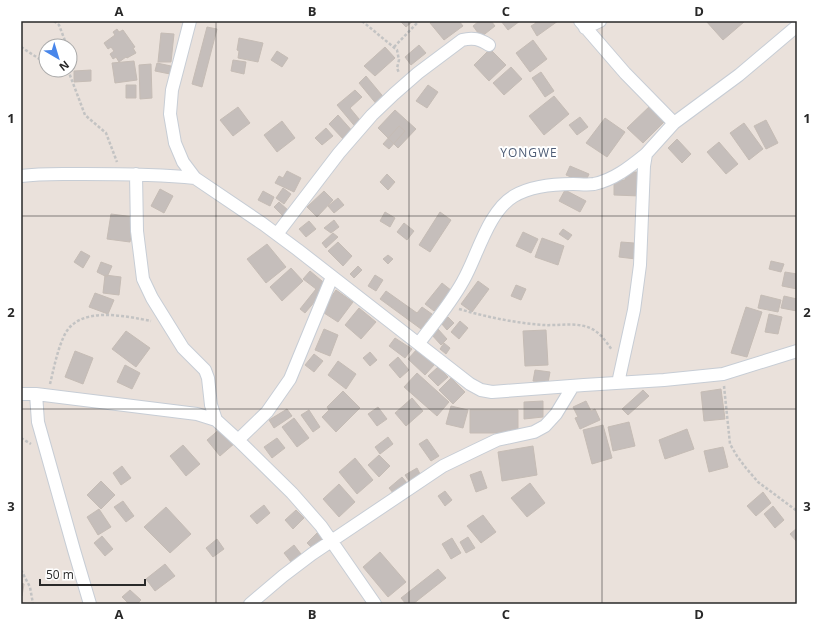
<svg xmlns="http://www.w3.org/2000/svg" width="818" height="625" viewBox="0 0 818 625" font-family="'Open Sans',sans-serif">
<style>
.building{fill:#c5bebb;stroke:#c5bcb5}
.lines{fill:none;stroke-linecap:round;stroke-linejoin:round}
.minor-casing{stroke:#c7cdd5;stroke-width:14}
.path{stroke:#c3c3c3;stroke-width:2.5;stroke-dasharray:3 2;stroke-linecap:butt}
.minor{stroke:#fff;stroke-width:12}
.grid{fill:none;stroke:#292929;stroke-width:1;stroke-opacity:0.55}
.labels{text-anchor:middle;stroke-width:4;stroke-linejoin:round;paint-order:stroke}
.quarter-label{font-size:12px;letter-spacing:1px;fill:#4d5c75;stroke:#fff}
.neatline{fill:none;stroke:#292929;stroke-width:1.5}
.grid-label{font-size:13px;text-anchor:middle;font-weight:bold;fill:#292929}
</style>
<rect width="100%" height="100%" fill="#eae1db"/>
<!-- building -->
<path class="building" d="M400,21H413L406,27Z
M432,21H459L463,26L444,40L430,23Z
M479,21H491L495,26L481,37L473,26Z
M501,21H520L508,30Z
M535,21H558L537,36L531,26L536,23Z
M706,21H743L744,22L723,40Z
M207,27L217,29L202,87L192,84Z
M117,29L119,32L123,30L135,47L133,48L136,53L127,58L126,57L119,62L116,57L113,59L110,54L114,51L111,47L108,49L104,43L115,35L113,32Z
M161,33L174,34L171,62H158Z
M239,38L263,43L258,62L238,58L239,51L237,50Z
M533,40L547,59L530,72L516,53Z
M419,45L426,53L411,65L405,57Z
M385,47L395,58L375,76L364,66Z
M490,49L506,65L489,81L474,65Z
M277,51L288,58L282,67L271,60Z
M233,60L246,62L244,74L231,71Z
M134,61L137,80L115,83L112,63Z
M157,63L171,66L170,74L155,71Z
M151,64L152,98L140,99L139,65Z
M511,67L522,79L504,95L493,83Z
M91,70V81L74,82V71Z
M541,72L554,91L545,97L532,78Z
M366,76L386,100L378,106L359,83Z
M126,85H136V98H126Z
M428,85L438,92L427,108L416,101Z
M355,90L362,97L350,108L364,125L358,130L337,105Z
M554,96L569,114L544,135L529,116Z
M652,104L667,119L643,143L627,128Z
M238,107L250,123L233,136L220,120Z
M395,110L416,129L398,148L378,128Z
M338,115L354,133L345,141L329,124Z
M580,117L588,127L577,135L569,125Z
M605,118L625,132L607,157L586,143Z
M766,120L778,143L766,149L754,126Z
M282,121L295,138L277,152L264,135Z
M744,123L763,149L749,160L730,133Z
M399,126L405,131L389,149L383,144Z
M326,128L333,136L322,145L315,138Z
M677,139L691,154L682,163L668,148Z
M719,142L738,164L726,174L707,152Z
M570,166L589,174L585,183L566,175Z
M287,171L301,178L294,192L275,183L279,176L283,178Z
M626,172H641L640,196L614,195V180H625Z
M387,174L395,182L388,190L380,182Z
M283,188L291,194L284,204L276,198Z
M160,189L173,196L164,213L151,206Z
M565,190L586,201L580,212L559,201Z
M263,191L274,197L270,206L258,200Z
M324,191L333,200L317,217L307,207Z
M338,198L344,205L334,213L328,206Z
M279,202L289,211L284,217L274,207Z
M385,212L395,218L390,227L380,221Z
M440,212L451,220L430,252L419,245Z
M111,214L134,217L130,242L107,239Z
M334,220L339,227L331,233L324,228Z
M309,221L316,229L306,237L299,229Z
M404,223L414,231L407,240L397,232Z
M563,229L572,235L568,240L559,234Z
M523,232L538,239L531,253L516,246Z
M333,233L338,237L326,248L322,243Z
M542,238L564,246L558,265L535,257Z
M338,242L352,256L343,266L328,251Z
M621,242L634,243V249L637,250L636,259L619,257Z
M267,244L286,267L266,283L247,259Z
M81,251L90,256L83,268L74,262Z
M388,255L393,259L388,264L383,259Z
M771,261L784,264L781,272L769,269Z
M101,262L112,266L107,277L97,272Z
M358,266L362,270L354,278L350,274Z
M291,268L303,281L282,301L270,287Z
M310,271L328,286L305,313L300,309L316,289L303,279Z
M785,272L797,274V289L782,286Z
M105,275L121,277L119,295L103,293Z
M375,275L383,280L376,291L368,286Z
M478,281L489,289L472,312L461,304Z
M442,283L452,291L434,311L425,304Z
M516,285L526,289L521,300L511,296Z
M336,290L353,302L338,322L321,311Z
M386,291L417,313L422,307L432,314L421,329L380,299Z
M95,293L114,300L108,314L89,307Z
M761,295L781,300L778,312L758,308Z
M784,296L797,299V311L781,308Z
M746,307L762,312L747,357L731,353Z
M359,308L376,322L361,339L345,325Z
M769,314L782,317L778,334L765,332Z
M448,317L454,323L447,330L441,323Z
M460,321L468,328L459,339L451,332Z
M437,328L447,339L441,345L431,334Z
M324,329L338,335L330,356L315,350Z
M546,330L548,365L525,366L523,331Z
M126,331L150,348L136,367L112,349Z
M395,338L412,349L405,358L389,346Z
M444,343L450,348L446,354L440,349Z
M418,348L435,364L425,375L408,359Z
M75,351L93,358L83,384L65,377Z
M370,352L377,360L370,366L363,358Z
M314,354L323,361L314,372L305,365Z
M398,357L409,370L400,378L389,365Z
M338,361L356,374L346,389L328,375Z
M125,365L140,373L132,389L117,382Z
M438,367L448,377L438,386L428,376Z
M535,370L550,372L548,383L533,381Z
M417,373L449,402L437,416L404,387Z
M451,378L465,392L453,404L439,390Z
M721,389L725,419L704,421L701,392Z
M643,390L649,396L628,415L622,409Z
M343,391L360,408L336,432L322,417L329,410L327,407Z
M412,398L423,411L406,426L395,413Z
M543,401V417L524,419V402Z
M586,401L591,411L595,409L600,420L580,429L575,418L578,417L573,407Z
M451,406L468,410L463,428L446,424Z
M378,407L387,419L377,426L368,414Z
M287,409L292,416L274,428L269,420Z
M309,410L320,427L313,432L301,415Z
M470,410H518V433H470Z
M294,418L309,438L297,447L282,427Z
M629,422L635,446L613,451L608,427Z
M603,425L612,458L592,464L583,430Z
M221,428L235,443L220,456L207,440Z
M687,429L694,449L665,459L659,440Z
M388,437L393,444L380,454L375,447Z
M277,438L285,448L272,458L264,447Z
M427,439L439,456L431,461L419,444Z
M183,445L200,464L186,476L170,456Z
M533,446L537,475L502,481L498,452Z
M723,447L728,467L709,472L704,451Z
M379,455L390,466L379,477L368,465Z
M355,458L373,480L357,494L339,472Z
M122,466L131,478L121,485L113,473Z
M417,468L420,474L409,481L405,475Z
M481,471L487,488L476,492L470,475Z
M402,477L407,483L394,494L389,488Z
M101,481L115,495L101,509L87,495Z
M530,483L545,503L527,517L511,498Z
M339,484L355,502L339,517L323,499Z
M445,491L452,500L445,506L438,496Z
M763,492L771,503L756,516L747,506Z
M123,501L134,516L126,522L114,507Z
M264,505L270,513L257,524L250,516Z
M773,506L784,520L775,528L764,514Z
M166,507L191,534L170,553L144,527Z
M99,509L111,527L98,535L87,517Z
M296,510L304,518L293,529L285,520Z
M483,515L496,532L481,543L467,526Z
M797,528V542L790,534Z
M317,533L324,539L313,549L307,543Z
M102,536L113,549L105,556L94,543Z
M468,537L475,548L466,553L460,542Z
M452,538L461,553L451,559L442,544Z
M217,539L224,549L213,557L206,548Z
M294,545L301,554L291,562L284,553Z
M380,552L406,582L388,597L363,567Z
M165,564L175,576L155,591L146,579Z
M438,569L446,578L413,604H406L401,598Z
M21,583L24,584L22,596H21Z
M130,590L141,600L137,604H129L122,597Z"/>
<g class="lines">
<defs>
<path id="minor" d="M190,21L172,90L170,114L175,143L183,162L195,178L263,224L298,250L470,384L481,390L492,392L584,385L664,380L723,374L797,351
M580,21L625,73L674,123
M585,28L600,21
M136,174L137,231L143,279L152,298L183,348L205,370L208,378L211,405L216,420
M21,176C42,173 62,174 83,174C120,174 157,174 195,178
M277,234L339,153L372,115L394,94L418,73L462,40C473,37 480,39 489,45
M419,343C434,323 451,303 463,281C477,257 488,211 514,196C531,186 553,184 573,184C580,184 587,185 594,184C614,180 631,166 646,154
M618,383L634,310L640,265L644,166L646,154L674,123L739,75L797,26
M21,394H36L197,414L216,420L238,440L292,493L321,526L375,604
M36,394L38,422L74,550L90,604
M238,440L267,412L290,379L332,277
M250,604L283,576L312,554L443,466L474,451L497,440L534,432L545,426L556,414L573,386"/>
</defs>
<!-- minor casing -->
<use href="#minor" class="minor-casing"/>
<!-- path -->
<path class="path" d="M54,21L59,25L67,46
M362,21L397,50L399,60L397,68L399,73
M21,47L41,60L46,62
M394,47L419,21
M68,70L85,115L106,133L117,162
M459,309C487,317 515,323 543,325C560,326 579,321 594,330C602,335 607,343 612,350
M50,384C54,368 57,351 64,336C78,305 125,316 151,321
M724,386L730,444L737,456L746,468L758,482L797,511
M21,438L31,444
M21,570L30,587L33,604"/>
<!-- minor -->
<use href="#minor" class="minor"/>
</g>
<!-- grid -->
<path class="grid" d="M216,21V604M409,21V604M602,21V604M21,216H797M21,409H797"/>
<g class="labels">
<!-- quarter labels -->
<g class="quarter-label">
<text x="529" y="157">YONGWE</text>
</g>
</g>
<!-- border -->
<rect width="818" height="625" fill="none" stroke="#ffffff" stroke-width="44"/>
<!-- north arrow -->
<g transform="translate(58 58) rotate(142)"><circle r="19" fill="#ffffff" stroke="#a9a9a9"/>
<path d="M0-3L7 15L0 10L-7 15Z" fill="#4886ea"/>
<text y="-6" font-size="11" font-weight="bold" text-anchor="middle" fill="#292929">N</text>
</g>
<!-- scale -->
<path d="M40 579v6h105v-6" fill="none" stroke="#292929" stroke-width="2"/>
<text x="46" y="579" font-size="12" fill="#292929" stroke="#ffffff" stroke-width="3" paint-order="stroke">50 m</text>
<rect x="22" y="22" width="774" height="581" class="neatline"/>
<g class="grid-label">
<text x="119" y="16">A</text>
<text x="312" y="16">B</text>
<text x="506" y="16">C</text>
<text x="699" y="16">D</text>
<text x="11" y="123">1</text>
<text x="807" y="123">1</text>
<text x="11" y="317">2</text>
<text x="807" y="317">2</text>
<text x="11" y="511">3</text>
<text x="807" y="511">3</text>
<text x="119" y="619">A</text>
<text x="312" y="619">B</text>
<text x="506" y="619">C</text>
<text x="699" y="619">D</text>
</g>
</svg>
